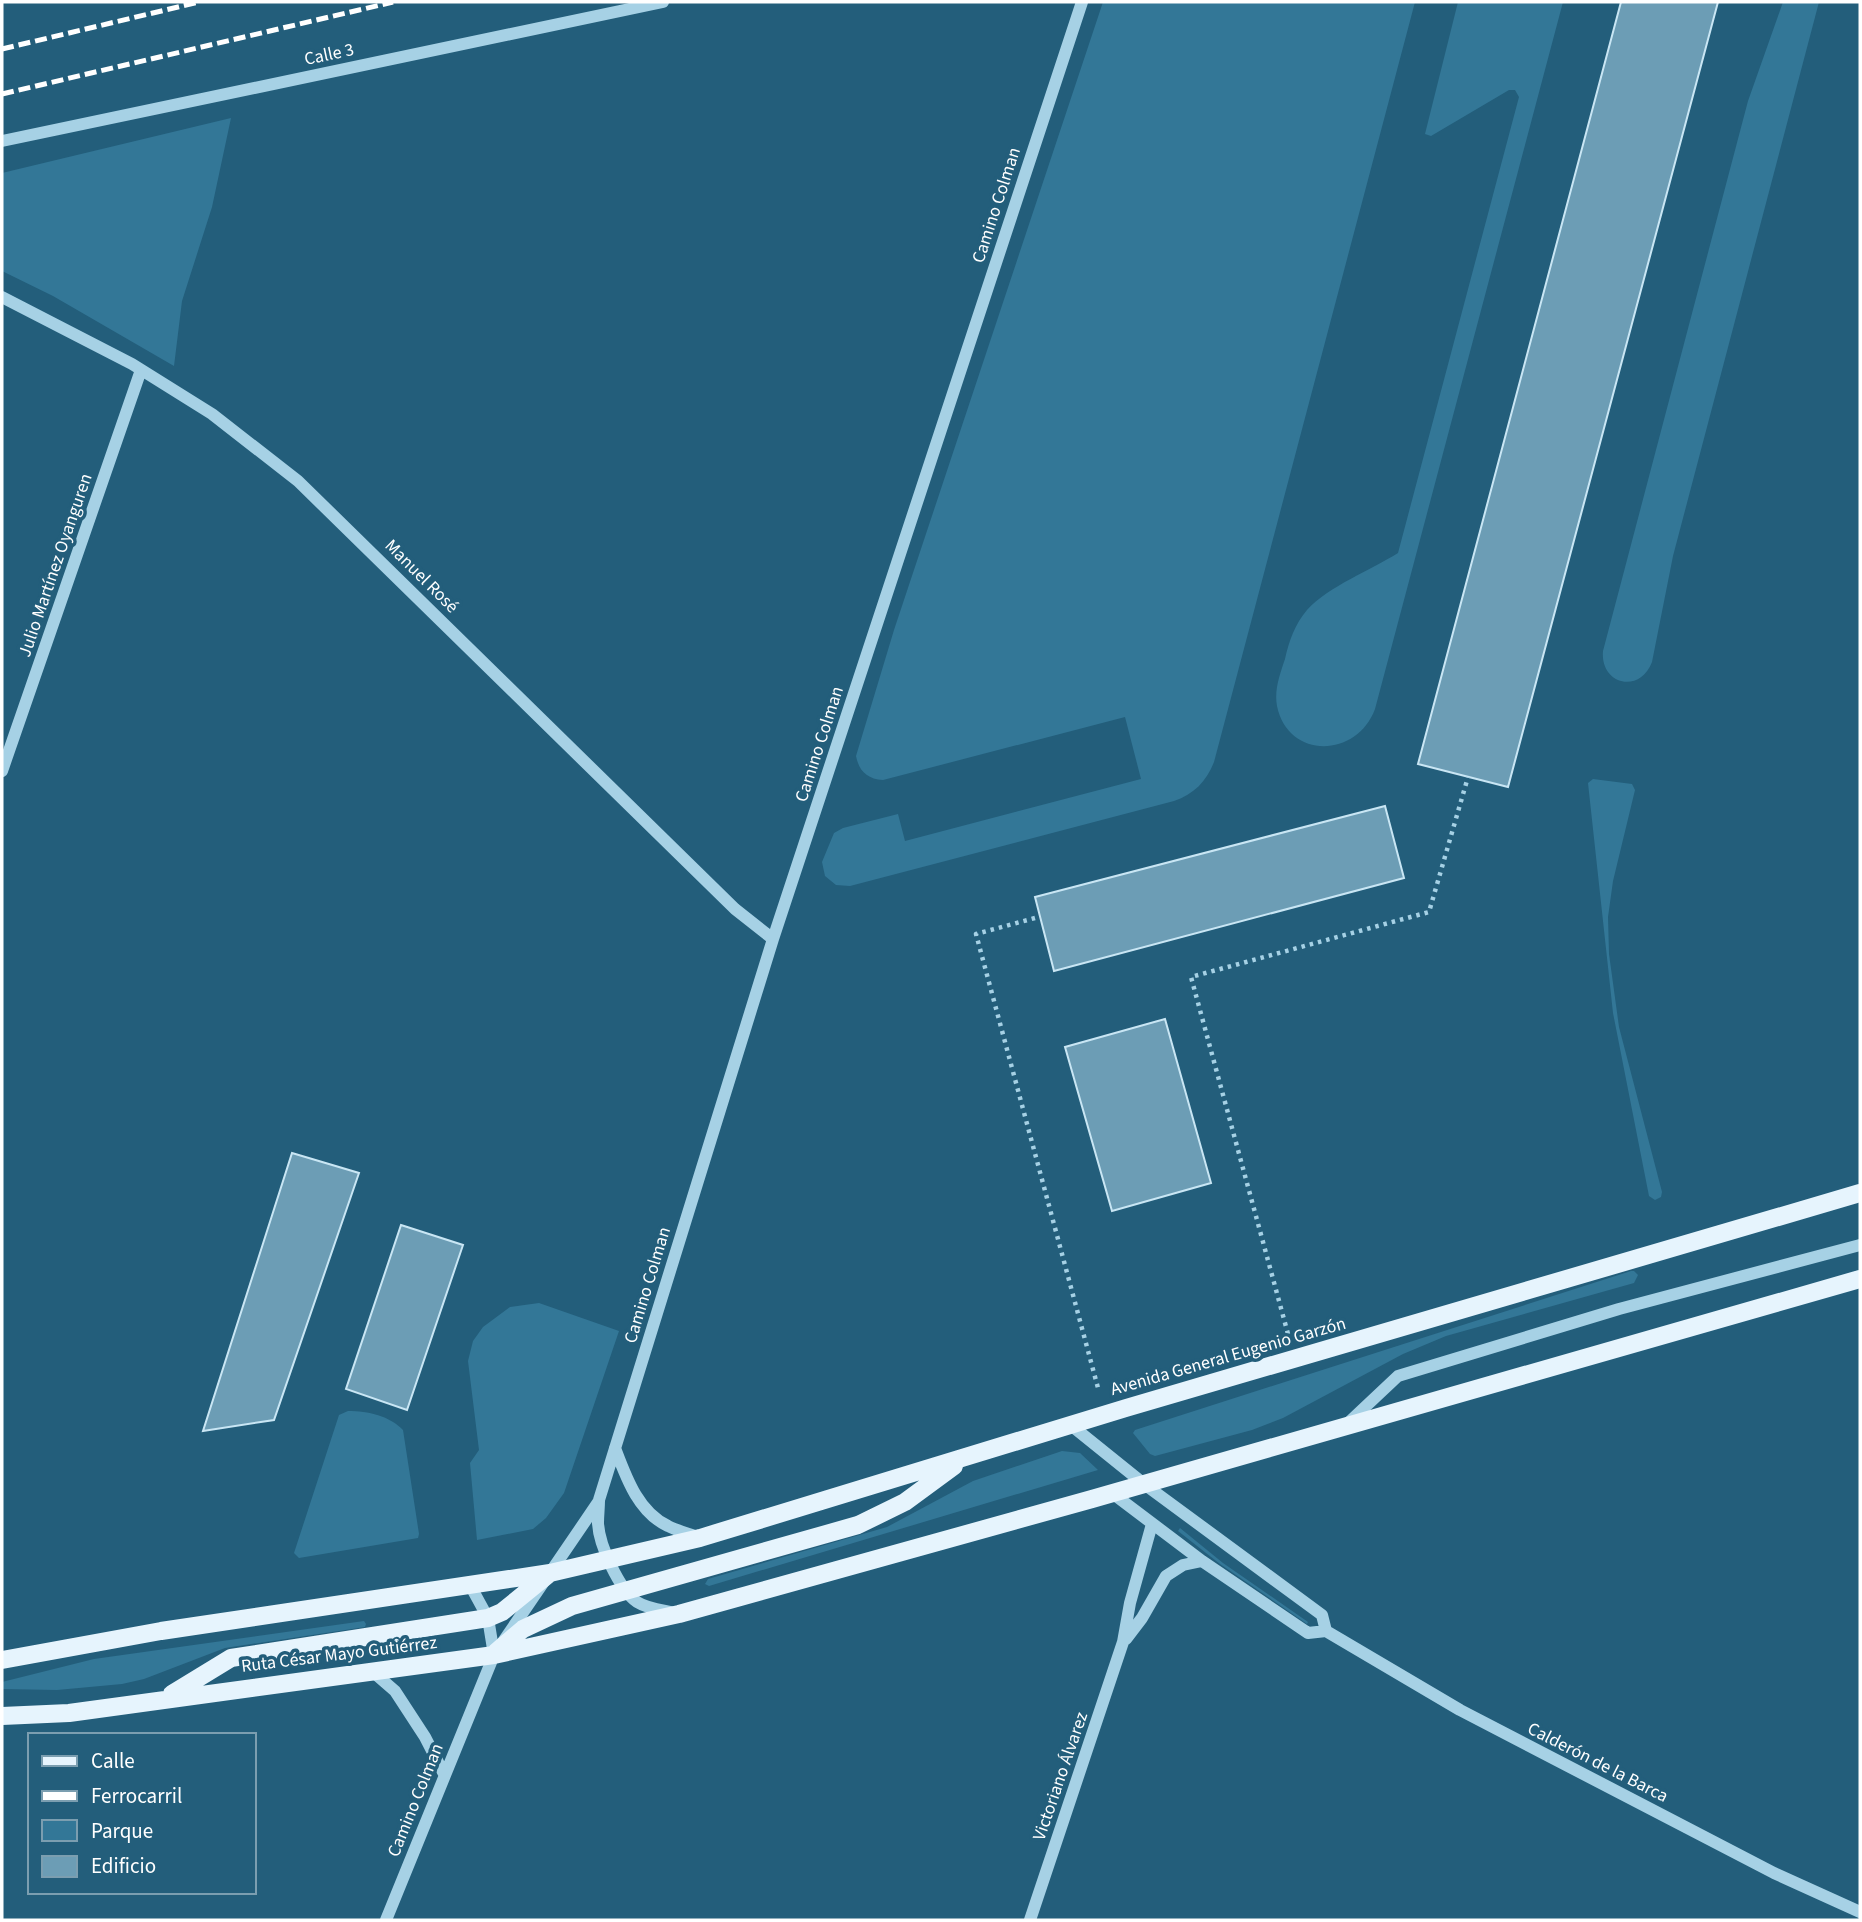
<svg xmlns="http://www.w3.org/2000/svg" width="1862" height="1922" viewBox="0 0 1862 1922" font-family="'Source Sans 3',sans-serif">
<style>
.green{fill:#337797}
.building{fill:#6c9db5;stroke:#c9e6f4;stroke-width:2}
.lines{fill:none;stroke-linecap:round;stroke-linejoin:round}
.path{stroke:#a6d1e5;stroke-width:4.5;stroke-dasharray:3.5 5;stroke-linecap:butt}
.minor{stroke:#a6d1e5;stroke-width:12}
.major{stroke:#e6f4fd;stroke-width:18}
.rail{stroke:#fff;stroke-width:5;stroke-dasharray:12 5;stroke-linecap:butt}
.labels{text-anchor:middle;stroke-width:7;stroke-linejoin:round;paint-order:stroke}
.street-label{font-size:18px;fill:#fff;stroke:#235e7b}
</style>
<rect width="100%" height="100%" fill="#235e7b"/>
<!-- green -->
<path class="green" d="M1103,2H1415L1214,762C1206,782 1194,794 1174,801L850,886L836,885L825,876L822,862L834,833L843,828L898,814L905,841L1141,779L1125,717L883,780C867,779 859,771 856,756L894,630Z
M1458,2H1563L1375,709C1357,758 1288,760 1277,706C1274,690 1280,674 1285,659C1289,641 1295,624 1307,610C1329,586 1371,570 1398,553L1519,97L1515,90H1509L1431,136L1425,134Z
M1783,2H1819L1673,556L1652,662C1640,694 1600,685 1603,651L1748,101Z
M231,118L212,207L182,301L174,366L53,296L2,271V173Z
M1593,779L1632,784L1635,790L1613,881L1608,917L1609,954L1619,1027L1662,1192L1661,1197L1655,1200L1649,1196L1613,1013L1588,783Z
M1631,1271H1634L1638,1275L1634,1283L1446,1336L1403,1354L1283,1418L1252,1430L1155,1456L1150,1454L1133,1433L1135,1430Z
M539,1303L619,1331L564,1493L546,1518L533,1529L477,1540L470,1463L479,1450L468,1361L473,1341L483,1327L510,1307Z
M348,1411C368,1411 390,1416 403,1430L419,1534L418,1538L299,1558L294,1553L339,1415Z
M1062,1451L1080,1453L1098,1470L709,1586L705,1584L708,1579L887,1527L973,1481Z
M1180,1528L1223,1563L1308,1622L1307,1624L1220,1564L1178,1531Z
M364,1621L366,1624L365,1627L225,1648L144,1679L122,1684L57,1690L2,1689V1682L94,1659Z"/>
<!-- building -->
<path class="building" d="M1621,2H1718L1508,787L1418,764Z
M1385,806L1404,878L1054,971L1035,897Z
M1165,1019L1211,1183L1112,1211L1065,1047Z
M292,1153L359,1173L274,1420L203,1431Z
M401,1225L463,1245L407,1410L346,1389Z"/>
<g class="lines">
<!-- path -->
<path class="path" d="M1035,918L976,934L1098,1388
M1288,1334L1191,977L1429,912L1468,777"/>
<!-- minor -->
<path class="minor" d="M2,141L663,2
M2,297L132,364L212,414L298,481L735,909L773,939
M2,771L141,370
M1347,1424L1398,1376L1619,1309L1860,1245
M1072,1426L1144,1484L1322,1615L1326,1631
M615,1448C626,1477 638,1512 668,1526C678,1531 690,1534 700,1538
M1112,1493L1202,1561L1308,1633L1326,1631L1460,1710L1774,1873L1860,1912
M470,1585L488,1618L494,1655
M675,1613C662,1610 648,1609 637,1602C619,1589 599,1545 598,1523C598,1515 599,1508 599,1500L773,939L1082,2
M1126,1639L1142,1618L1166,1576L1183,1565L1202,1561
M372,1671L395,1691L425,1737L444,1774
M386,1920L494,1655L599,1501
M1030,1920L1123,1642L1130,1603L1152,1524"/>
<!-- major -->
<path class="major" d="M496,1652L523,1629L572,1606L858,1525L905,1502L954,1466
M2,1660L161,1631L550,1573L700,1538L1126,1408L1860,1193
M172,1694L231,1658L488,1618L502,1612L550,1573
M2,1716L69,1713L494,1655L679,1614L1092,1499L1860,1279"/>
<!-- rail -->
<path class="rail" d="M2,49L199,2
M2,94L393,2"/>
</g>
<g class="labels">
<!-- street labels -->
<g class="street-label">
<text transform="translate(329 54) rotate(-12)" y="6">Calle 3</text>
<text transform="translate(996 205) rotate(-72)" y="6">Camino Colman</text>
<text transform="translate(55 565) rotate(-71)" y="6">Julio Martínez Oyanguren</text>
<text transform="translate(422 576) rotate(45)" y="6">Manuel Rosé</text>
<text transform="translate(819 744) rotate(-72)" y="6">Camino Colman</text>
<text transform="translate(647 1285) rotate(-73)" y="6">Camino Colman</text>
<text transform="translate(1228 1356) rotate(-16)" y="6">Avenida General Eugenio Garzón</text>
<text transform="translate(339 1654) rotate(-7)" y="6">Ruta César Mayo Gutiérrez</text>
<text transform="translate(1598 1762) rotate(27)" y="6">Calderón de la Barca</text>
<text transform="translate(1060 1776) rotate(-71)" y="6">Victoriano Álvarez</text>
<text transform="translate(415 1800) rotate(-68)" y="6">Camino Colman</text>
</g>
</g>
<!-- border -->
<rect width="1862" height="1922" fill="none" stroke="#ffffff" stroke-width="7"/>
<!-- legend -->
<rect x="28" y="1733" width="228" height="161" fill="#235e7b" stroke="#7b9eb0" stroke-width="2"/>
<rect x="42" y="1756" width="35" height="10" fill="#e6f4fd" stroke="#7b9eb0" stroke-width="2"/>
<text x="91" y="1768" font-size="21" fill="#ffffff">Calle</text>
<rect x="42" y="1791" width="35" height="10" fill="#ffffff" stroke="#7b9eb0" stroke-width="2"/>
<text x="91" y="1803" font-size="21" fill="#ffffff">Ferrocarril</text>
<rect x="42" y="1820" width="35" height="21" fill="#337797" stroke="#7b9eb0" stroke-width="2"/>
<text x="91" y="1838" font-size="21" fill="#ffffff">Parque</text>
<rect x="42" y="1856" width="35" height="21" fill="#6c9db5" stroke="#7b9eb0" stroke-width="2"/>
<text x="91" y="1873" font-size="21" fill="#ffffff">Edificio</text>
</svg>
